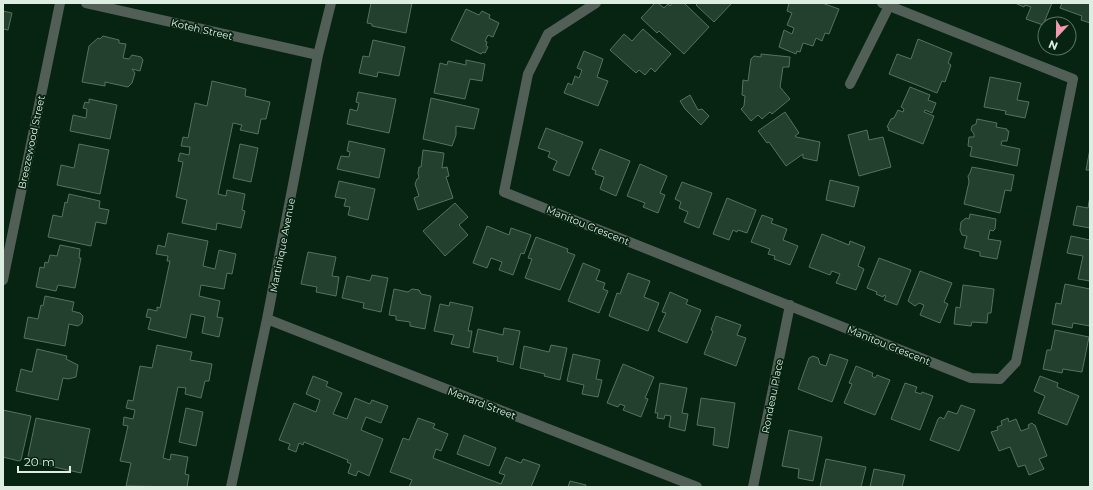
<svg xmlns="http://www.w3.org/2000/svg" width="1093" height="490" viewBox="0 0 1093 490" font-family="Montserrat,sans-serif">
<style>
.building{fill:#233f2d;stroke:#54725e}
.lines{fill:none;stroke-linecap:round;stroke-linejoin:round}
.minor{stroke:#525f56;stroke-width:10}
.labels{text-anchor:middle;stroke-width:3.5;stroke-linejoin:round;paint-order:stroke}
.street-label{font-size:10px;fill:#ddede1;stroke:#072413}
</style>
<rect width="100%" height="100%" fill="#072413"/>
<!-- building -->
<path class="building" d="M371,3H412L406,33L372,26V24L367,23Z
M655,3H658L664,8L668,4L670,6L672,3H684L709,27L684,54L659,31L657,33L641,18Z
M698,3H732L714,22L696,5Z
M789,3H822L839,9L829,34L825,33L822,41L816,38L813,46L803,43L800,52L797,51L796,54L779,47L784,30L792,34L794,28L787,25L792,13L787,11Z
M1015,3H1052L1043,25L1026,19L1031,7L1025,5L1024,7Z
M1062,3H1090V23L1081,20L1082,16L1060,8Z
M466,9L479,15L482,11L490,15L489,18L499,23L493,37L488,35L485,41L487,42L486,46L488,47L485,53L483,52L481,54L451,40Z
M3,11L12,13L8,30L3,29Z
M643,29L671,54L655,72L651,68L645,75L639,70L636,73L610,50L624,34L632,41Z
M103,36L119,40V43L126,44L123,58L129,59L132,55L141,57L143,60L140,71L132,69L135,73L132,83L128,87L105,82V86L82,82L89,46L98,38L100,39Z
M918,39L952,53L948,63L951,65L945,82L942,81L937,93L889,74L897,54L911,59Z
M373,40L405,47L399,76L378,72L377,77L359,73L363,56L369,57Z
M584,51L603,59L597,77L608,81L598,106L564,93L568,83L572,85L575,76L579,78L582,70L577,68Z
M761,54L790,57L789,67H783L780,87L790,99L772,114L770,112L762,119L758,115L751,121L741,109L744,106L745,96L742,95L743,80L748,81L751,59L754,56L761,57Z
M466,60L485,64L482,81L470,79L465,99L434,93L440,63L447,65L448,61L466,65Z
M990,77L1021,83L1017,100L1029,102L1025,118L1005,114L1006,111L984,107Z
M212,81L246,89L245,96L270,102L266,119H261L258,134L240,130L242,125L233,123L218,194L226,196L227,190L245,194L242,210L245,211L241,228L217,223L216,230L182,223L187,200L176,197L183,162L178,161L180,153L189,155L190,147L181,146L183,137L188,138L195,103L207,106Z
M910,87L930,95L928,100L936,103L932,113L925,110L924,112L934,116L923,144L888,130L889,128L887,127L891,119L894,118L898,110L903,112L904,109L901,107Z
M358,92L396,99L389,133L347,124L350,109L357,111L359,103L356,102Z
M690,95L698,110L702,109L709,116L701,125L685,109L680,101Z
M431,98L479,109L474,129L456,126V135L452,146L423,139Z
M89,99L117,105L110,139L70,131L73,115L86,118L87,109L83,108L85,102L89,103Z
M785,112L799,133L795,136L796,137L820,142L817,161L803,158V154L786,166L769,142L767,143L758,131Z
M977,119L997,123L996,127L1007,129V131H1009L1007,141H1002L1001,145L1020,149L1017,166L970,156L972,147L968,146L969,137H974V134L971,130L972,126L976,124Z
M546,128L583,142L569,176L553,170L557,161L548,157L550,152L538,148Z
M867,130L869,140L883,137L891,167L859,176L848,135Z
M349,141L385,149L379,178L337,169L341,156L349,157L350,152L347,151Z
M79,144L109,150L100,194L57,185L61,165L74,168Z
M240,144L258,148L251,182L233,178Z
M600,149L630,161L616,196L600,189L604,177L595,174L596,171L592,169Z
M1090,149V170H1086Z
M423,150L444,153L442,168L447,167L449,176L446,177L453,198L418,210L414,198L419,196L415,184L417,179L419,178L418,173L419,167H421Z
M640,164L667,176L660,193L665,195L658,213L643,207L645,203L627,196Z
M972,167L1014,175L1011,191L1005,190L1000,213L964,204L969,182L968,176L970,173Z
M830,180L859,187L854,207L826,200Z
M339,181L375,189L368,220L348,215L350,207L344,206L346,199L335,197Z
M682,182L712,193L699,228L684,222L688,212L679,208L681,202L675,199Z
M69,194L100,201L99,208L109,210L106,224L96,222L91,246L48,237L53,215L62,217L65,202L67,203Z
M1090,196V228L1073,225L1077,206L1088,208Z
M727,198L756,210L747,233L738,230L737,232L733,230L729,240L713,234Z
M455,203L468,217L459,225L468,235L445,256L423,231Z
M970,214L996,219L995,229L993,231L990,230L988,239L1001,241L997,259L980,256V252L964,248L967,236L962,235L960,230L961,222L966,218L969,219Z
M762,215L773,219L771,223L787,229L783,240L798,246L790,265L774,259L775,256L768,254L770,249L751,242Z
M487,226L509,235L511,228L531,235L524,254L521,253L513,275L499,270L502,262L491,258L487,268L473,263Z
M168,233L208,241L203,266L215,269L219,250L236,254L232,274L227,273L224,289L201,285L199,296L220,301L217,317L223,318L219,337L202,333L205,317L191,314L186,338L148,329L151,318L146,317L148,309L157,311V307L160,308L170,261H167L168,256L156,254L158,245L165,247Z
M822,234L849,245L850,241L865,247L858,266L864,269L856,290L836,283L840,274L832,271L830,275L809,267Z
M1071,236L1090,240V281L1078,279L1083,256L1067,253Z
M536,237L568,249L567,252L575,255L560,290L525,278L532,259L528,258Z
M60,245L80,249L79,258H81L75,288L58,285L56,291L36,287L40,267L44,268L45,262L48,263L50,255L57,256Z
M308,252L336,257L332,276L339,277L336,296L316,292L317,287L301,284Z
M879,258L911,270L897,305L884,300L886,296L884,295L883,297L876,294L877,292L867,288Z
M583,263L600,270L596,280L605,283L603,289L608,291L599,313L568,301Z
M920,271L952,283L944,302L948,304L940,323L920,315L924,305L919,303L915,306L908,301Z
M628,273L650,281L644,297L659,303L648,331L609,316L617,293L620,294Z
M372,275L388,278L381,312L363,308L364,303L342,298L347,276L370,281Z
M1065,284L1090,289V326L1073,323L1072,328L1052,324L1056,303L1061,304Z
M963,285L994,289L991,313H988L987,323L972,322L971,326L954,324L956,307L960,308Z
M394,289L408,292L412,289L419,290L421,294L431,296L425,329L410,326V322L396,320V316L389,315Z
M670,292L688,300L686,304L701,310L687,343L658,331L666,313L662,312Z
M45,296L74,302L72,311L80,313L83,316L82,323L78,326L69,324L65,346L24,338L28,317L38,319L41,305L43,306Z
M450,302L473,307L468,331H472L469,348L451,344L454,335L434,331L440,304L449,306Z
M716,316L741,325L737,335L746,338L736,366L704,354L713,331L711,330Z
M504,328L520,331L513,365L497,361L498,357L473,352L478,329L503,335Z
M1055,330L1089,337L1082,372L1063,369L1062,373L1043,369L1047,350H1051Z
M157,345L192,352L190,360L212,364L209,381H205L201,398L185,394L186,388L178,387L163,458L170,460L171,454L188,457L185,474L189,475L187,487L126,486L131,463L120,461L128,426L123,425L124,417L133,419L135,410L126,408L128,400L133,401L140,366L152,368Z
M551,345L567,348L560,380L544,376L545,374L520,368L524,346L549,352Z
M37,349L67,356L66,359L78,365L76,377L68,379L63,378L58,400L16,391L21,369L32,372Z
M573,354L600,360L596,379L602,380L598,397L582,394L584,385L567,381Z
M830,354L848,360L832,402L798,389L809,358L813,356L818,358L820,364L826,366Z
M623,364L654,377L645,398L648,399L641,417L623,410L625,406L620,404L618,407L607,403Z
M856,366L873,373L872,376L875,378L877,375L890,380L875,415L844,403L852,384L849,383Z
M313,376L328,382L326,386L342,393L333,414L347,419L355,398L370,404L372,400L388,406L381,423L366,417L361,430L383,439L369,476L358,471L356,476L348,473L351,464L347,462L348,460L304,442L303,445L299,443L296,452L288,449L290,444L279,440L294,403L316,412L320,400L306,394Z
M1040,376L1058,383L1057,387L1079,396L1067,425L1038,413L1045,396L1034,391Z
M660,383L687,388L682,413L688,414L685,431L669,427L671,416L665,415L664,419L657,418L658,413H655Z
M905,383L917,387L915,392L921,394L922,392L933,396L920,430L891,419Z
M701,398L735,403L728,448L713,445L715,428L697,425Z
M961,405L975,410L959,451L930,440L938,419L940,417L944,419L948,411L957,414Z
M186,408L203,412L196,446L179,442Z
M3,410L31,416L21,460L19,461L3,457Z
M36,418L90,429L81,473L27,461Z
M418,418L435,424L433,428L448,434L441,451L436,449L433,458L501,484L505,475L499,473L506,457L521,463L523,459L540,465L531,487H409L412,480L390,472L403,438L409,440Z
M1008,418L1009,422L1016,419L1021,431L1029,428L1028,425L1032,423L1034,425H1035L1047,456L1039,459L1044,469L1029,475L1025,465L1018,467L1010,447L999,451L991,432L998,430L997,427L1002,425L1001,421Z
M789,430L822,437L813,481L798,478L799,469L782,466Z
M464,435L496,448L489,466L457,454Z
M826,459L866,467L861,487H820Z
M874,469L905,475L902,487H870Z
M570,481L586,485L585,487H568Z"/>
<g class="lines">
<!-- minor -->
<path class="minor" d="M86,3L318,55
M596,3L548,34L528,74L504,192L971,378L1000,379L1016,362L1073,79L882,3
M850,84L889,6
M3,280L60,3
M267,319L697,487
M231,487L267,319L318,55L331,3
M753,487L790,305"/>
</g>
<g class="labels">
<!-- street labels -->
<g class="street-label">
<text transform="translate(202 29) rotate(13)" y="4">Koteh Street</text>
<text transform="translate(31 142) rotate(-78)" y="4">Breezewood Street</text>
<text transform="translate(588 225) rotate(22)" y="4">Manitou Crescent</text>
<text transform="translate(282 245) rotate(-79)" y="4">Martinique Avenue</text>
<text transform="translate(889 345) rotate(22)" y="4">Manitou Crescent</text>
<text transform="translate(772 396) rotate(-79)" y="4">Rondeau Place</text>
<text transform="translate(482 403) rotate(21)" y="4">Menard Street</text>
</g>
</g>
<!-- border -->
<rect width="1093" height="490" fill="none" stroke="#ddede1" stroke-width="8"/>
<!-- north arrow -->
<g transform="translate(1057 36) rotate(202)"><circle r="19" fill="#072413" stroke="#5d7465"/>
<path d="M0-3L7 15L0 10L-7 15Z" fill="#f29aae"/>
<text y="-6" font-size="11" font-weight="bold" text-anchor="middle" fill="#ddede1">N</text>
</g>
<!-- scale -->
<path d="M18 466v6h52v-6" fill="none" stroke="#ddede1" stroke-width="2"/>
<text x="24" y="466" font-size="12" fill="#ddede1" stroke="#072413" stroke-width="3" paint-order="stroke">20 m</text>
</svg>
